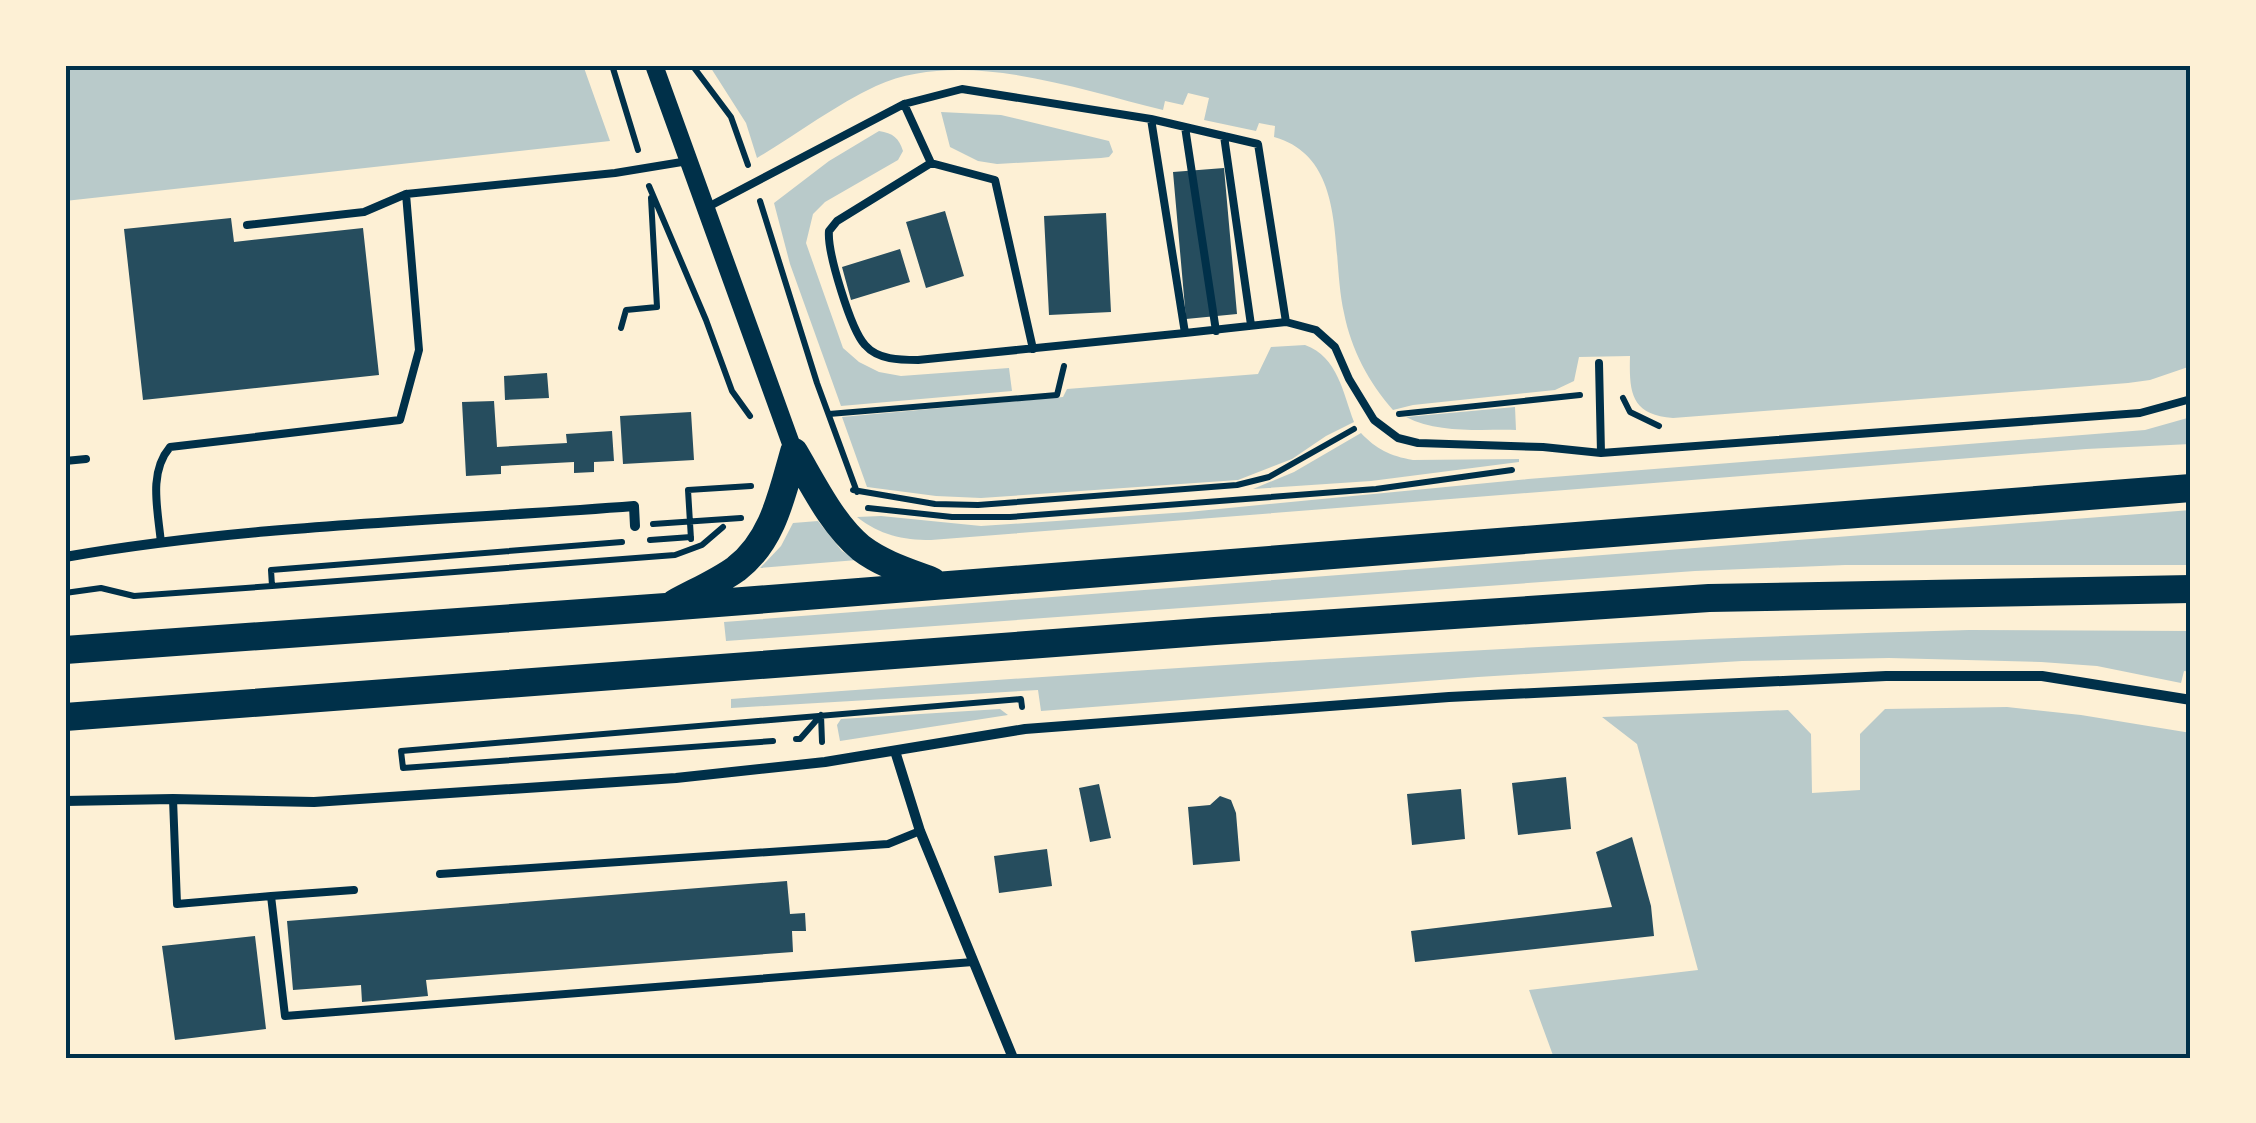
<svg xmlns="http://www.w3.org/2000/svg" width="2256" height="1123" viewBox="0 0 2256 1123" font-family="Roboto,sans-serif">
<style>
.green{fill:#b9caca}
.building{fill:#264d5e}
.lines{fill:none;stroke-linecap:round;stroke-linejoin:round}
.path{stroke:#003049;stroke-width:6}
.service{stroke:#003049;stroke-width:8}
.minor{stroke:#003049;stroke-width:10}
.tertiary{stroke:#003049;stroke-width:18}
.trunk{stroke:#003049;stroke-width:28}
.neatline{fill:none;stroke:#003049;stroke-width:4}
</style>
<rect width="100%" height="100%" fill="#fdf0d5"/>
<!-- green -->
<path class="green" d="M65,65H583L610,141L65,201Z
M709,65H2191V366L2150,380L2128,383L1673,418C1631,415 1629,393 1630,356L1579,357L1574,381L1555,390L1413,405L1393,410C1369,383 1351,349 1344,313C1330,252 1349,158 1274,137L1275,126L1259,123L1256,131L1204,120L1209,98L1188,93L1183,105L1165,101L1163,110C1076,89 962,47 876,86C835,105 796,135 757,158L746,123Z
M941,112L1001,115L1109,141L1113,152L1109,157L1101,158L997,164L978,161L950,147Z
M879,131C893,133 899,138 903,151L898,160L825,202L813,214L806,243L843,348L859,362L879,372L901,376L1009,368L1012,391L841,406L790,264L774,203L829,161Z
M1305,345C1338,357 1343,393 1354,422L1326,436L1292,459L1238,480L981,498L936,496L867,487L842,417L1063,397L1067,389L1258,374L1271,347Z
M1515,407L1516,430C1481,429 1439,434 1406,417Z
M2191,417V444L2086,449L931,540C902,540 880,535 857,517L881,516L981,526L1188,512L1528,479L2145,430Z
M1361,433C1376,449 1390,456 1413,460L1519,459V462L1371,481L1253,489L1294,472Z
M2191,510V565H1845L1695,571L726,641L724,622Z
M818,521L842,551L857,560L760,568L781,546L793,523Z
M1969,630L2191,631V672L2184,671L2181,683L2097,666L2041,662L1889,658L1742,661L1478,677L1041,711L1038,690L731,708V699C1143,669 1556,641 1969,630Z
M2007,707L2081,715L2191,733V1058H1554L1529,990L1698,970L1637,744L1602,717L1788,710L1811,734L1812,793L1860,790V734L1885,709Z
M1000,709L1008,715L840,741L837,725L841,719Z"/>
<!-- building -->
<path class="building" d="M1224,168L1237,314L1186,319L1173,172Z
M945,211L964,276L926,288L906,222Z
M1106,213L1111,312L1049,315L1044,216Z
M231,218L234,242L363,228L379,375L143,400L124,229Z
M900,249L910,282L851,300L842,267Z
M547,373L549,398L505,400L504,376Z
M494,401L497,447L567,443L566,434L612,431L614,461L594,462V472L574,473V462L501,466V474L466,476L462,402Z
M691,412L694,460L623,464L620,416Z
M1566,777L1571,829L1518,835L1512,783Z
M1099,784L1111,838L1090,842L1079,788Z
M1461,789L1465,839L1412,845L1407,794Z
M1220,796L1231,800L1236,813L1240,861L1193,865L1188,807L1210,805Z
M1632,837L1651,906L1654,936L1415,962L1411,931L1612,907L1596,852Z
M1047,849L1052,886L999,893L994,856Z
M787,881L790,914L805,913L806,931H792L793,952L426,980L428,996L362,1002L361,985L293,990L287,921Z
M255,936L266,1029L175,1040L162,946Z"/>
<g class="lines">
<!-- path -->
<path class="path" d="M612,65L638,150
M692,65L731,117L748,165
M649,186L706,320L732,391L750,416
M760,201L817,383L857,492
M621,328L626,310L657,307L651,198
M1623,398L1630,412L1659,426
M829,414L1057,395L1064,366
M1399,414L1580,395
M853,490L935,504L978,505L1237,485L1269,477L1354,429
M868,508L952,517H1010L1376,489L1512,470
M653,524L741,518
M691,539L688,490L751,486
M650,540L691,537
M622,542L271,570L272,586L675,555L702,545L723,527
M65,593L101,588L134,596L272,586
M796,739H800L821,715L822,742
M773,741L403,768L401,751L1021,699L1022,707"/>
<!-- service -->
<path class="service" d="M904,104L931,163L837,221L829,231C827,252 851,330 865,345C878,360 900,360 918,360L1185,333
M1151,119L1258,144L1286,322
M1185,127L1216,331
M1224,136L1251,325
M931,163L995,180L1033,349
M706,208L904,104L962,89L1151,119L1185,333L1286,322L1316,330L1335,347L1349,379L1374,420L1398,438L1418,443L1543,447L1601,453L2140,413L2191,399
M247,225L364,212L406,194
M1599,363L1601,453
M65,461L86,459
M161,543C158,510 148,473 170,447L400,420L419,350L406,194L615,173L688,161
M173,799L177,904L271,896L285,1016L973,962
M440,874L888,844L920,831
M271,896L354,890"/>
<!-- minor -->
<path class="minor" d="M65,557C252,524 445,521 634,506L635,526
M895,751L920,831L1013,1058
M65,801L173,799L314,802L676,778L825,762L1025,729L1449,697L1886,676H2042L2191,700"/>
<!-- tertiary -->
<path class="tertiary" d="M654,65L794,452"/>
<!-- trunk -->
<path class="trunk" d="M794,452C813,484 832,524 861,548C882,564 908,572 932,581
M675,603C695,592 718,582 736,569C773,541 782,494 794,452
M65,650L666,607L2191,488
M65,717L1215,631L1709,598L2191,589"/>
</g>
<!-- border -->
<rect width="2256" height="1123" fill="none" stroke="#fdf0d5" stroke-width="135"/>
<rect x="68" y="68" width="2120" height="988" class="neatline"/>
</svg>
